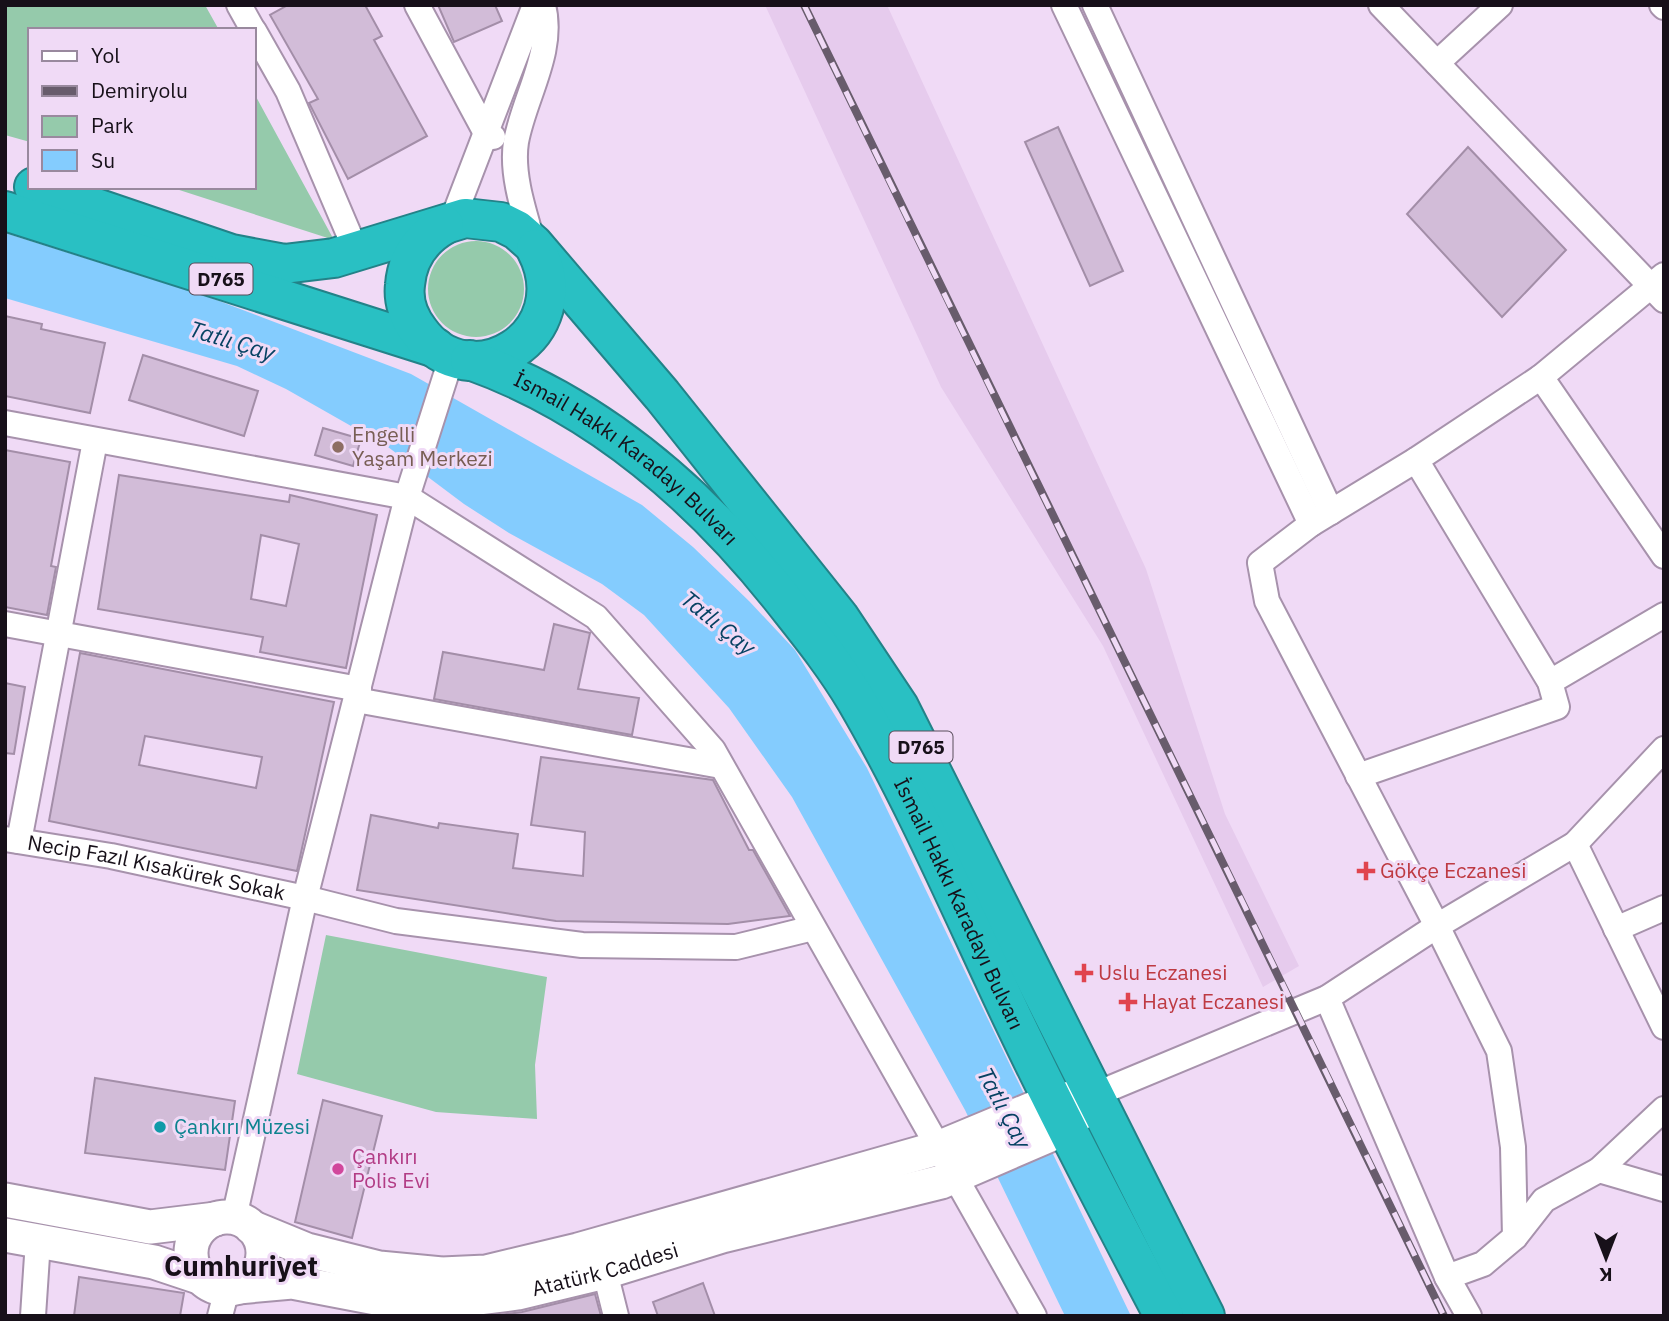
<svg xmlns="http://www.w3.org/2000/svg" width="1669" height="1321" viewBox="0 0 1669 1321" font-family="'IBM Plex Sans',sans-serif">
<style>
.built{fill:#e6cbed}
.green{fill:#95caab}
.water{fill:#84ccfe}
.building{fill:#d2bcd8;stroke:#a38ea8;stroke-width:2;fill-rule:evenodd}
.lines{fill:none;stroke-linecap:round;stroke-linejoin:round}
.street-casing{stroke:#a792ac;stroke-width:28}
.secondary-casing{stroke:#a792ac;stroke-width:37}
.highway-casing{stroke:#238288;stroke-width:42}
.street{stroke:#fff;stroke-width:24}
.secondary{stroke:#fff;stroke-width:33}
.highway{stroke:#29c0c3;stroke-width:38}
.rail-casing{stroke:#685c6c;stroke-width:8}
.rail{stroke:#f0daf6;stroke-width:5;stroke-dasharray:16;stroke-linecap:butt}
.education-dot{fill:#8d6e63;stroke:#f0daf6;stroke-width:2.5}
.health-dot{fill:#e0444e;stroke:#f0daf6;stroke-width:2.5}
.culture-dot{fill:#0f9aa8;stroke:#f0daf6;stroke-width:2.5}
.hotel-dot{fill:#d1479c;stroke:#f0daf6;stroke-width:2.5}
.labels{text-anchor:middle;stroke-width:6;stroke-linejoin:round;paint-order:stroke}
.shield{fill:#f0daf6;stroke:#584d5b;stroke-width:2}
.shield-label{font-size:19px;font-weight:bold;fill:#171019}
.education-label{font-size:21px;fill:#785e54;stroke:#f0daf6;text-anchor:start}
.street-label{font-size:21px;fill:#171019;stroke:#f0daf6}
.health-label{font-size:21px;fill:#be3a42;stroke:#f0daf6;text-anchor:start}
.culture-label{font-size:21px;fill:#0d838f;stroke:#f0daf6;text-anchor:start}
.hotel-label{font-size:21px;fill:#b23c85;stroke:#f0daf6;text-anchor:start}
.water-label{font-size:23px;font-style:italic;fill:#064263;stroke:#f0daf6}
.district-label{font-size:28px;font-weight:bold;fill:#171019;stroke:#f0daf6}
</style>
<rect width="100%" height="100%" fill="#f0daf6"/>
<!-- built -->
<path class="built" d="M765,5H887L1146,569L1225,814L1299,966L1263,987L1103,646L941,387Z"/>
<!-- green -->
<path class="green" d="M5,5H205L219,30H30V142L5,135Z
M254,93L334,240L170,187H254Z
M428 289a48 48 0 1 1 96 0a48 48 0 1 1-96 0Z
M326,935L547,977L535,1065L537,1119L436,1112L297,1074Z"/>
<!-- water -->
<path class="water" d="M5,233L206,296L411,374L642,505L693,547L749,601L795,650L867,768L1131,1316H1065L965,1110L792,797L729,708L644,615L602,584L509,533L464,504L388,447L286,389L237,366L5,298Z"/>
<!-- building -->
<path class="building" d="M288,5H365L382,36L374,40L427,136L348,179L309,103L318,99L270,15Z
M438,5H495L502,21L454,42Z
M1058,127L1123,271L1090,286L1025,142Z
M1468,147L1566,250L1502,317L1407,214Z
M5,316L42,324L41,329L105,343L90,413L5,396Z
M143,355L258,391L244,436L129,400Z
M323,428L361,439L353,466L315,455Z
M5,450L70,462L51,566L56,567L47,615L5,607Z
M119,475L289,502L290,495L377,515L346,668L260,652L263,637L98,609ZM261,535L299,544L286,606L251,599Z
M554,624L590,633L578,689L639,698L632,735L434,699L443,652L544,670Z
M80,653L334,702L297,871L49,821ZM145,736L262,757L256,788L139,765Z
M5,683L25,687L14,754L5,753Z
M541,757L713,780L749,850H753L790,916L728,924L556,921L357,890L371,815L438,828L439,823L518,834L513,868L583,876L585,832L531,825Z
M95,1078L235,1101L225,1170L85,1153Z
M323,1100L382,1116L352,1238L295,1222Z
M79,1277L184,1293L180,1316H74Z
M703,1283L715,1316H658L653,1302Z
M595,1294L601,1316H492L522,1312Z"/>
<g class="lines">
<defs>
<g id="street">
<path d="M239,5L253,30"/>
<path d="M417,5L486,133L493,137"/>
<path d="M1064,5L1311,524"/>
<path d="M1095,5L1331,512"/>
<path d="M1381,5L1664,300"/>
<path d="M1662,5L1664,7"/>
<path d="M254,31L288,91L357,253"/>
<path d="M1437,63L1500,5"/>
<path d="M452,221L535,5"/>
<path d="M533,243C524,212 511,174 516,142C524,97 555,52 543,5"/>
<path d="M1541,377L1664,556"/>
<path d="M5,423L407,497L596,617L713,750L1034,1316"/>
<path d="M5,624L359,689"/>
<path d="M1550,682L1664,615"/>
<path d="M356,700L721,766"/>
<path d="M1358,776L1557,707L1550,682L1416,460"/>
<path id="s1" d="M5,839L111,856L305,898L396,921L582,945L736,947L813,928"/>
<path d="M19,841L95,441"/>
<path d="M1575,844L1664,1027"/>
<path d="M1616,929L1664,908"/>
<path d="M1327,998L1447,1277L1469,1316"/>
<path d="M1094,1095L1327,998L1437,926L1575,844L1664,749"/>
<path d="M1599,1170L1664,1109"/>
<path d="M234,1218L305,898L407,497L452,356"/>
<path d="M1515,1237L1513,1147L1499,1051L1437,926L1267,601L1260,563L1311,524L1416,460L1541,377L1664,275"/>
<path d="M605,1272L616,1316"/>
<path d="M1447,1277L1483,1264L1515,1237L1544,1200L1599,1170L1664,1189"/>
<path d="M33,1316L38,1241"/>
<path d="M220,1316L227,1289"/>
</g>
<g id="secondary">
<path d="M5,1200L150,1227L216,1219"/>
<circle cx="227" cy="1253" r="36"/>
<path d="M251,1227L307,1250L379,1268L442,1274L486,1272L578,1250L938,1148L1051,1101L1078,1097"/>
<path d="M5,1235L154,1262L202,1278"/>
<path id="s2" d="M238,1287L292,1282L381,1299L431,1304L518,1293L605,1272L722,1236L941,1182L1066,1128L1084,1108"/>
</g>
<g id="highway">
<path d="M34,187L231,254L284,264L334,258L465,218L501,222L517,230L533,244L662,395L839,617L899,707L1205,1316"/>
<path d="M5,211L436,348"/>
<path d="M444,225C421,238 407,259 405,285C403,301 409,318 419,331C469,402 581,336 536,249"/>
<path id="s3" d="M470,360C602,407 708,502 792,611C815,640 837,668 856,700C915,801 962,911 1012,1017C1060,1118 1112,1217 1164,1316"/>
</g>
</defs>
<!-- street casing -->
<use href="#street" class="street-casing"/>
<!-- secondary casing -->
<use href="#secondary" class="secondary-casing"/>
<!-- highway casing -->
<use href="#highway" class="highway-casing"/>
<!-- street -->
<use href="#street" class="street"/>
<!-- secondary -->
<use href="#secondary" class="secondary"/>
<!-- highway -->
<use href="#highway" class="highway"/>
<defs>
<path id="rail" d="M804,5C1015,443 1233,878 1444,1316"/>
</defs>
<!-- rail casing -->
<use href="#rail" class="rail-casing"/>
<!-- rail -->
<use href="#rail" class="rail"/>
</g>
<!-- markers -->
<circle class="education-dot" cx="338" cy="447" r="7"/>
<g class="health-dot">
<path d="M1362.5 860.5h7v7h7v7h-7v7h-7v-7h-7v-7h7z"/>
<path d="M1080.5 962.5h7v7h7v7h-7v7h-7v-7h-7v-7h7z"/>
<path d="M1124.5 991.5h7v7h7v7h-7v7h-7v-7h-7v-7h7z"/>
</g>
<circle class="culture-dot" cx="160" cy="1127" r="7"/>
<circle class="hotel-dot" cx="338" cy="1169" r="7"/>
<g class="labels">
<!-- shield labels -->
<g class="shield">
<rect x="189.5" y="263.5" width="63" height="31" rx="5"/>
<rect x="889.5" y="731.5" width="63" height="31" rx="5"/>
</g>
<g class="shield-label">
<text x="221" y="286">D765</text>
<text x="921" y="754">D765</text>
</g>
<!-- education labels -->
<g class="education-label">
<text x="352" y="442">Engelli<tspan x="352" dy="24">Yaşam Merkezi</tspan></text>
</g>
<!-- street labels -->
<g class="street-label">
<text dy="7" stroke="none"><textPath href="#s3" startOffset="186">İsmail Hakkı Karadayı Bulvarı</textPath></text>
<text dy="7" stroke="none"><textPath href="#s1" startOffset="154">Necip Fazıl Kısakürek Sokak</textPath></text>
<text dy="7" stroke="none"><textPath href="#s3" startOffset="752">İsmail Hakkı Karadayı Bulvarı</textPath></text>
<text dy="7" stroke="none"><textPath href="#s2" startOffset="373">Atatürk Caddesi</textPath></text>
</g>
<!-- health labels -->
<g class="health-label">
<text x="1380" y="878">Gökçe Eczanesi</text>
<text x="1098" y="980">Uslu Eczanesi</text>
<text x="1142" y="1009">Hayat Eczanesi</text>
</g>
<!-- culture labels -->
<g class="culture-label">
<text x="174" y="1134">Çankırı Müzesi</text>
</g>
<!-- hotel labels -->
<g class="hotel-label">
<text x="352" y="1164">Çankırı<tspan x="352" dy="24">Polis Evi</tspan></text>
</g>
<!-- water labels -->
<g class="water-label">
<text transform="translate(232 341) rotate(17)" y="8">Tatlı Çay</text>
<text transform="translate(718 623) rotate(39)" y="8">Tatlı Çay</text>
<text transform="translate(1004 1108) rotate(62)" y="8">Tatlı Çay</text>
</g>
<!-- district labels -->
<g class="district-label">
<text x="241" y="1276">Cumhuriyet</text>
</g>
</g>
<!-- border -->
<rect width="1669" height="1321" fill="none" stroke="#171019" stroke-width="14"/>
<!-- legend -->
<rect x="28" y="28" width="228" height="161" fill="#f0daf6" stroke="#99899e" stroke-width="2"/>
<rect x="42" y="51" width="35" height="10" fill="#ffffff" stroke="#99899e" stroke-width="2"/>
<text x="91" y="63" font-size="21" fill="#171019">Yol</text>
<rect x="42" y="86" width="35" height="10" fill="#685c6c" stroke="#99899e" stroke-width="2"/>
<text x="91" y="98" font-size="21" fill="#171019">Demiryolu</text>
<rect x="42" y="116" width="35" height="21" fill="#95caab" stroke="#99899e" stroke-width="2"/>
<text x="91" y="133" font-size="21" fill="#171019">Park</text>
<rect x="42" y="150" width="35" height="21" fill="#84ccfe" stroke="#99899e" stroke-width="2"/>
<text x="91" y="168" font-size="21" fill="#171019">Su</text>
<!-- north arrow -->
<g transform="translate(1606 1258) rotate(180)" stroke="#f0daf6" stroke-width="5" paint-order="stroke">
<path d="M0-5L12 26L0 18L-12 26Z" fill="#171019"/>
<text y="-10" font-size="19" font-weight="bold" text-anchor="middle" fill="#171019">K</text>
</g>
</svg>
